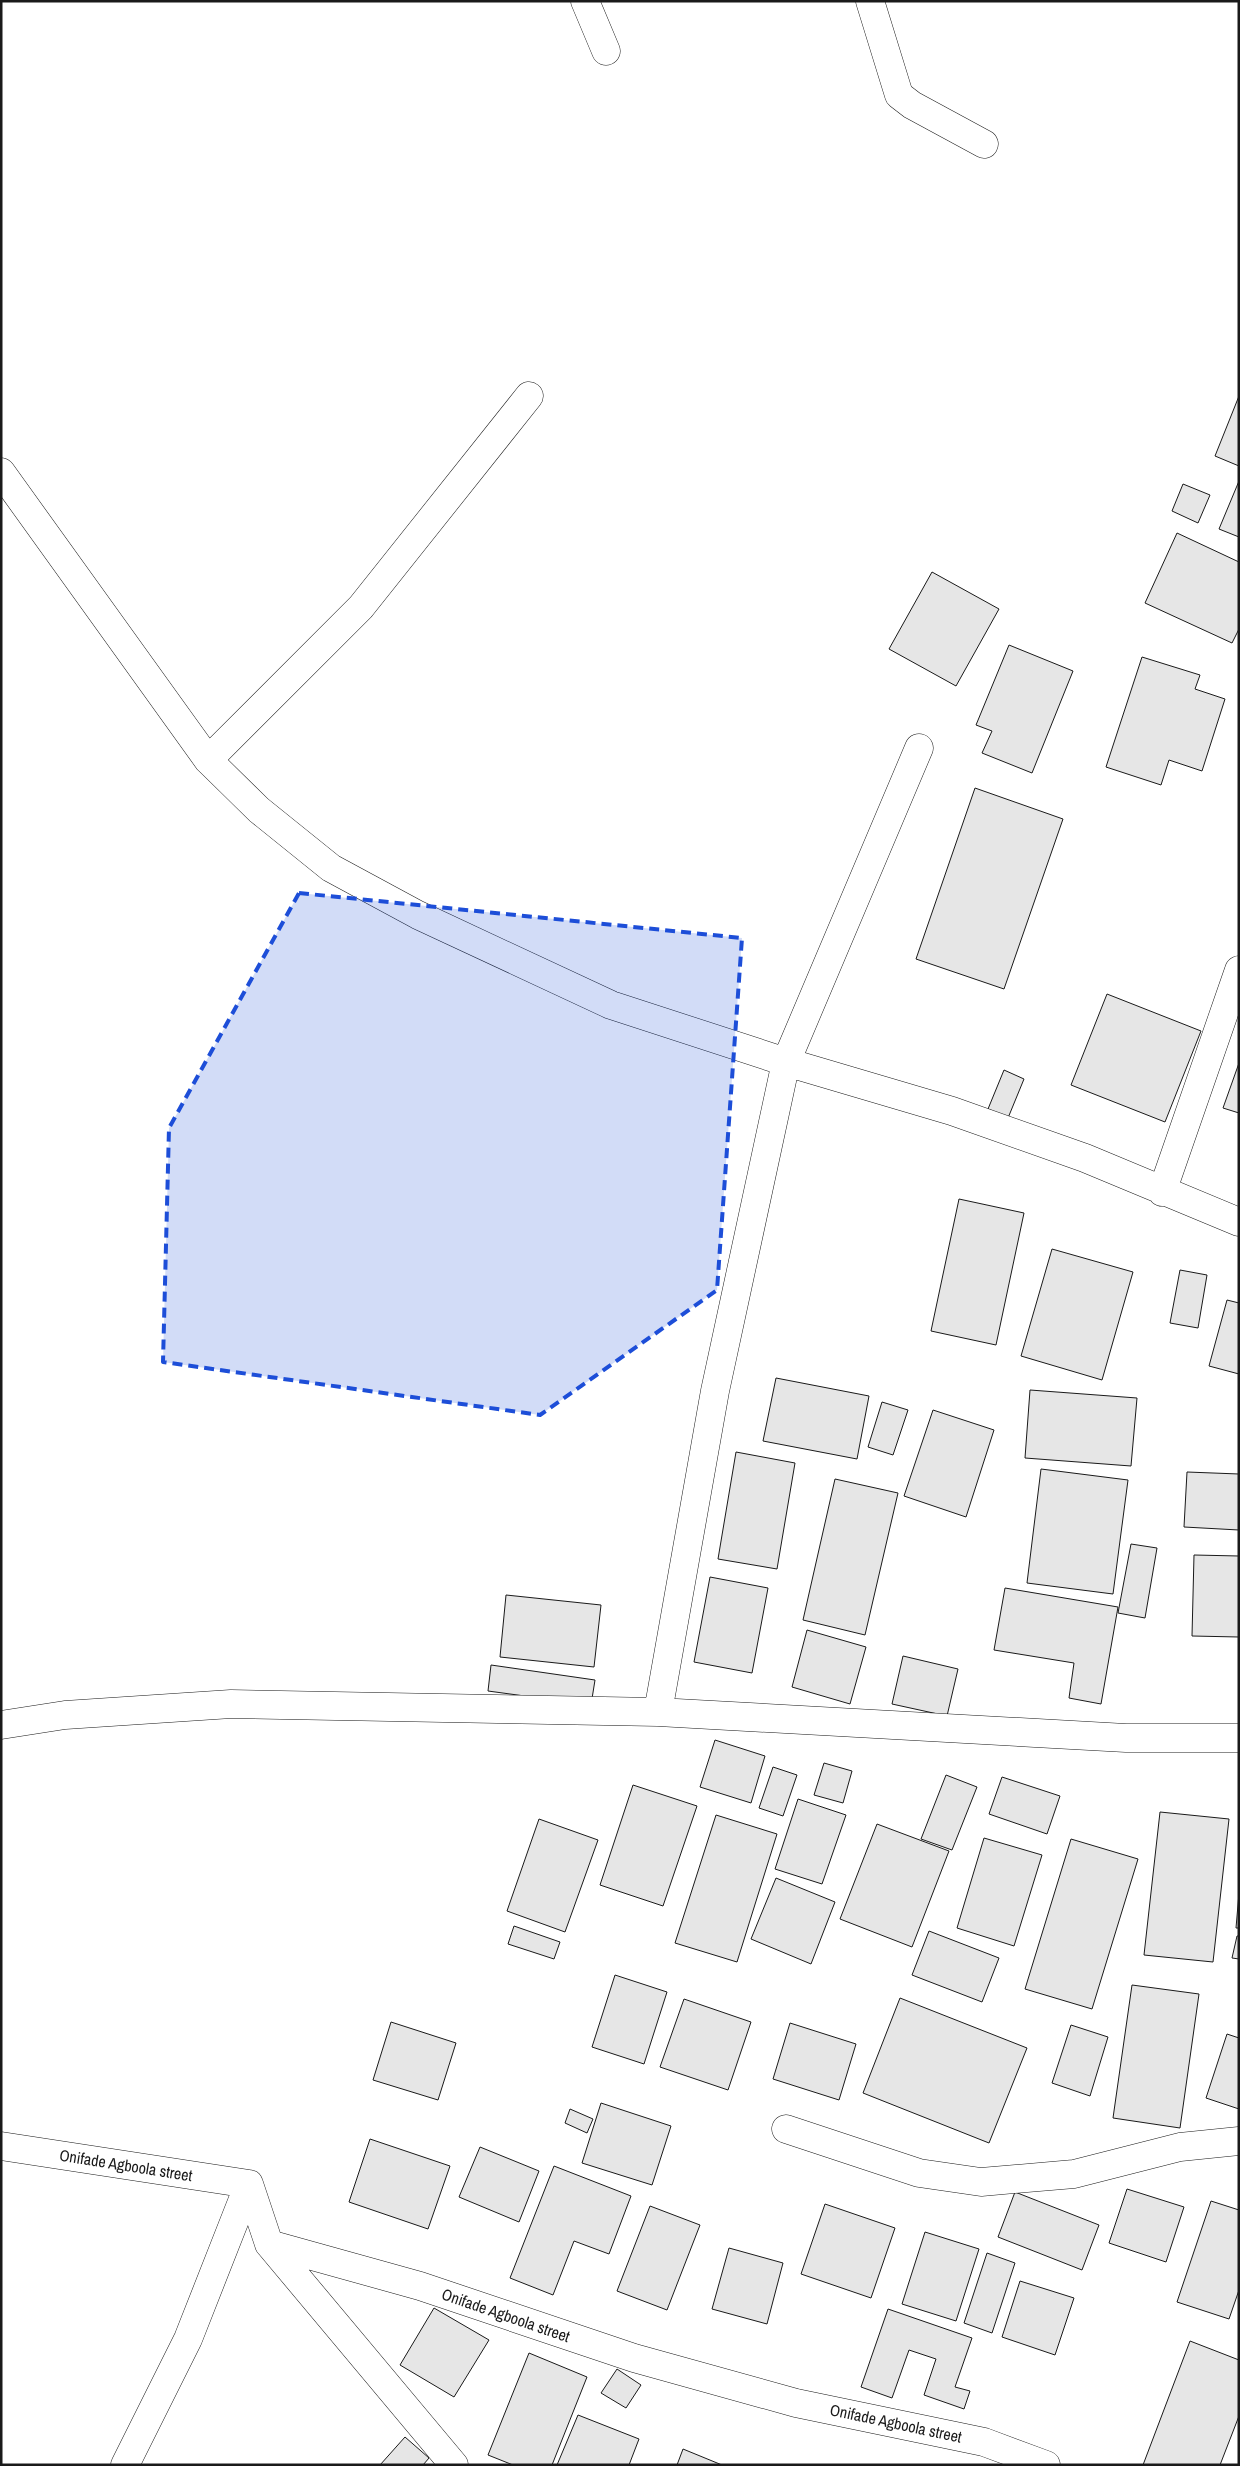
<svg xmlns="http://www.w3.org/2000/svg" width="1240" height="2466" viewBox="0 0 1240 2466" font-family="'Archivo Narrow',sans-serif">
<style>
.building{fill:#e6e6e6;stroke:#1a1a1a}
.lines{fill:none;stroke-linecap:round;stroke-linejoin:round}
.minor-casing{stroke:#1a1a1a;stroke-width:29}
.minor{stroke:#fff;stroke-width:28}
.marked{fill:#1d4ed8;fill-opacity:0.2;stroke:#1d4ed8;stroke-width:4;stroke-dasharray:10 6;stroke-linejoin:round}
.labels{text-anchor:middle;stroke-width:4;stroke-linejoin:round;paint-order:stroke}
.street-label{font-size:16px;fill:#1a1a1a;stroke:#fff}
</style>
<rect width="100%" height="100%" fill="#fff"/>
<!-- building -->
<path class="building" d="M1239,396V466L1215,456Z
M1239,481V537L1219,529Z
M1183,484L1210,495L1198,523L1172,511Z
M1177,533L1239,562V629L1232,643L1145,603Z
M932,572L999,609L956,686L889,649Z
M1009,645L1073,671L1032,773L982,753L992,731L976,725Z
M1142,657L1200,675L1195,689L1225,699L1202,771L1169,760L1161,785L1106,767Z
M975,788L1063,819L1004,989L916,959Z
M1107,994L1201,1031L1165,1122L1071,1085Z
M1239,1063V1113L1223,1108Z
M1004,1070L1024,1079L1008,1118L988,1109Z
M959,1199L1024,1213L996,1345L931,1331Z
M1052,1249L1133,1272L1102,1380L1021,1356Z
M1180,1270L1207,1275L1198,1328L1170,1323Z
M1227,1300L1239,1303V1374L1209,1366Z
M776,1378L869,1396L857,1459L763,1441Z
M1030,1390L1137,1398L1131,1466L1025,1458Z
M882,1402L908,1410L893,1455L868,1447Z
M933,1410L994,1430L966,1517L904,1496Z
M736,1452L795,1463L777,1569L718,1559Z
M1041,1469L1128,1480L1113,1594L1027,1583Z
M1187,1472L1239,1474V1530L1184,1527Z
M835,1479L898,1493L865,1635L803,1620Z
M1131,1544L1157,1548L1145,1618L1118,1613Z
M1194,1555L1239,1556V1637L1192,1636Z
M710,1577L768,1588L752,1673L694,1662Z
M1005,1588L1118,1607L1101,1704L1069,1698L1074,1663L994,1650Z
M506,1595L601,1605L594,1667L500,1657Z
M807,1630L866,1647L850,1704L792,1687Z
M903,1656L958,1669L947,1716L892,1704Z
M491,1665L595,1680L591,1705L488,1691Z
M715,1740L765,1756L751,1803L700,1787Z
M824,1763L852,1771L843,1803L814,1795Z
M773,1767L797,1775L783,1816L759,1808Z
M946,1775L977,1787L952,1850L921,1839Z
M1002,1777L1060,1796L1047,1834L989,1814Z
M633,1785L697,1806L663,1906L600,1885Z
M798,1799L846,1815L822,1884L775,1869Z
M1160,1812L1229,1819L1213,1962L1144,1955Z
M716,1815L777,1834L737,1962L675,1943Z
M539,1819L598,1840L565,1932L507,1911Z
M877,1824L949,1851L912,1947L840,1919Z
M984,1838L1042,1855L1014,1946L957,1928Z
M1071,1839L1138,1859L1092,2009L1025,1989Z
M776,1878L835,1902L811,1964L751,1939Z
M1239,1893V1928H1236Z
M514,1926L560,1942L554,1959L508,1944Z
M929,1931L999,1958L982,2002L912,1975Z
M1237,1936H1239V1959L1232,1958Z
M615,1975L667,1992L644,2064L592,2047Z
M1132,1985L1199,1994L1180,2128L1113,2118Z
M900,1998L1027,2048L989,2143L863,2093Z
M684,1999L751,2022L728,2090L660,2067Z
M391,2022L456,2043L438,2100L373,2080Z
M790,2023L856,2044L839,2100L773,2079Z
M1071,2025L1108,2037L1090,2096L1052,2083Z
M1227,2034L1239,2038V2109L1206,2098Z
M601,2103L671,2126L652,2185L582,2163Z
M570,2109L593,2119L587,2133L565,2123Z
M370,2139L450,2166L428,2229L349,2202Z
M480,2147L539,2171L519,2222L459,2197Z
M554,2166L631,2196L609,2254L574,2241L553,2295L510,2278Z
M1127,2189L1184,2207L1166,2262L1109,2243Z
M1015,2192L1099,2225L1082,2270L998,2237Z
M1211,2201L1239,2210V2290L1229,2319L1177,2302Z
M825,2204L895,2228L871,2298L801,2274Z
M650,2206L700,2225L667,2310L617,2291Z
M925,2232L979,2249L956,2321L902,2304Z
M729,2248L783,2263L767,2324L712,2309Z
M987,2253L1015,2263L992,2333L964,2323Z
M1020,2281L1074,2298L1055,2355L1002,2337Z
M434,2308L489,2340L454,2397L400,2365Z
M888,2309L972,2338L955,2387L970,2391L964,2409L924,2395L936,2359L909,2350L892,2398L861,2387Z
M1190,2341L1239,2360V2416L1220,2465H1143Z
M529,2353L587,2377L552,2465H513L488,2455Z
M617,2369L641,2385L626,2408L601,2393Z
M578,2415L639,2439L629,2465H557Z
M405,2437L429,2458L423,2465H380Z
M683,2449L722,2465H677Z"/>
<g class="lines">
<defs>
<path id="minor" d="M585,1L606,51
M870,1L899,95L912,105L984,144
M1,472L208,760L259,810L331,868L418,915L611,1005L786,1062L952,1111L1085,1158L1239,1222
M208,760L361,607L529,396
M1162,1192L1239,970
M658,1712L715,1391L786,1062L919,748
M1,1725L65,1715L231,1704L658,1712L1126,1738H1239
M786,2129L919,2173L981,2182L1074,2174L1180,2147L1239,2141
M1,2146L249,2184L269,2244L420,2286L634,2358L796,2403L984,2442L1046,2465
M269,2244L454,2465
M125,2465L188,2339L249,2184"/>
</defs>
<!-- minor casing -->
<use href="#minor" class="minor-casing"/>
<!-- minor -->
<use href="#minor" class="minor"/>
</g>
<!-- marked area -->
<path class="marked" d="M299,893L742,938L717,1290L540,1415L163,1362L169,1128Z"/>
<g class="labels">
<!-- street labels -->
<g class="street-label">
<text transform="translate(126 2165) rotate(9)" y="6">Onifade Agboola street</text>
<text transform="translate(506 2315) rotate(19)" y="6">Onifade Agboola street</text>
<text transform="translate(896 2423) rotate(12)" y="6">Onifade Agboola street</text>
</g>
</g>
<!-- border -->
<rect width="1240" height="2466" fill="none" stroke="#1a1a1a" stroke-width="5"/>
</svg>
